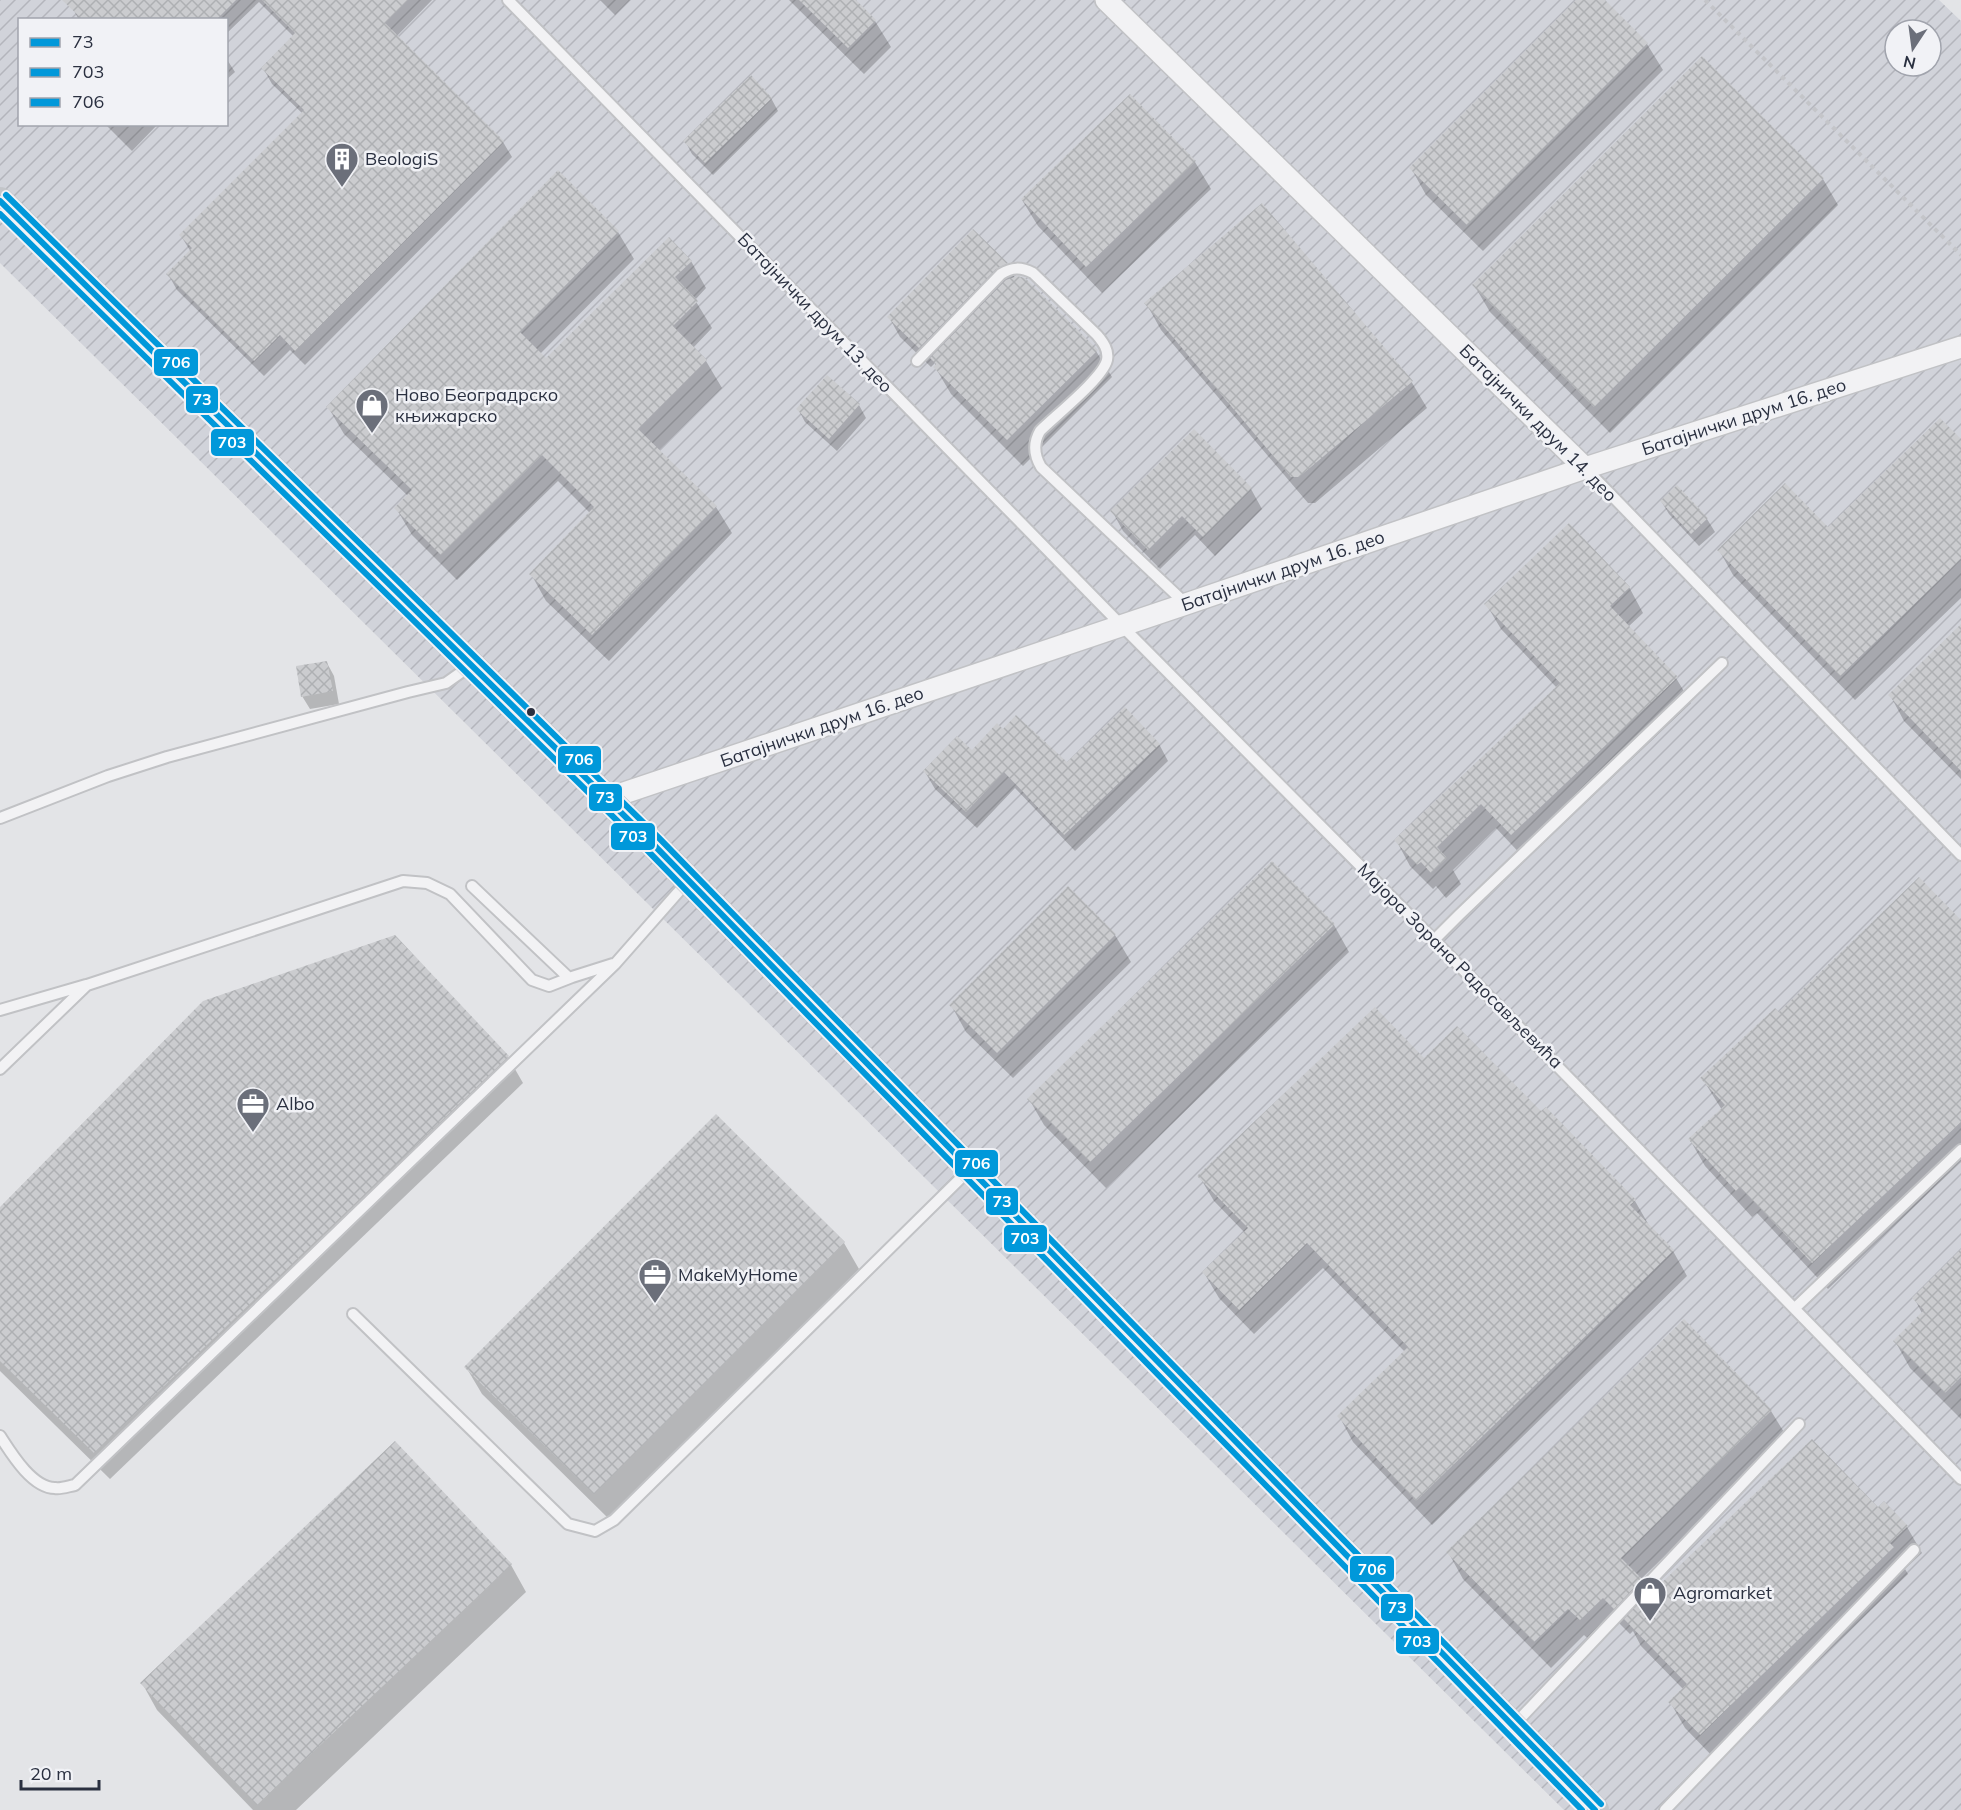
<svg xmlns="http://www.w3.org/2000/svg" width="1961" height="1810" viewBox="0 0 1961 1810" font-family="Mulish,sans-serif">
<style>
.industrial{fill:url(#industrial-furrows);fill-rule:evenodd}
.shadow{fill:#0003}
.building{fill:url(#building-cross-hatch)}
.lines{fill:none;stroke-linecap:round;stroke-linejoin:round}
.lane-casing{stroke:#c1c2c5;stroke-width:14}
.street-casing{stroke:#c1c2c5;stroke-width:24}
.path{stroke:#c4c5c9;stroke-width:4;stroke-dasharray:4.5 4.5;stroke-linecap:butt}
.lane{stroke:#f2f2f4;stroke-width:10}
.street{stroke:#f2f2f4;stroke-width:21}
.secondary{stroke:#c3c5c9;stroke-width:28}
.bus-1-casing{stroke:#f1f2f6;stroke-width:10}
.bus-2-casing{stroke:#f1f2f6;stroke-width:10}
.bus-3-casing{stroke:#f1f2f6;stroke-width:10}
.bus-1{stroke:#0098da;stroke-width:6}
.bus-2{stroke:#0098da;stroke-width:6}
.bus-3{stroke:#0098da;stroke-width:6}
.bus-dot{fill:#2a3040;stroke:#f1f2f6;stroke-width:2}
.labels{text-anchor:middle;stroke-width:5;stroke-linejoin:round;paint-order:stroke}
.poi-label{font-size:18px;fill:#2a3040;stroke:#f1f2f6;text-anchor:start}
.street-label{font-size:18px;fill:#2a3040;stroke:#f1f2f6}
.line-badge{stroke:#f1f2f6;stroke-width:2}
.badge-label{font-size:16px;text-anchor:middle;font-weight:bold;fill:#fff}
</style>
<defs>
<pattern id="industrial-furrows" width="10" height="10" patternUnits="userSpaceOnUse" patternTransform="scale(1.5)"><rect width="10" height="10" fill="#d1d3da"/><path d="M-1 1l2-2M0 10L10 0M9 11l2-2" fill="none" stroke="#b4b5bc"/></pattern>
<pattern id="building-cross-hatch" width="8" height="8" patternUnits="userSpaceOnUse" patternTransform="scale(1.5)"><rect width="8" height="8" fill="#cbcccf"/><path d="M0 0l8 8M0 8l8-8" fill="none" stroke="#aeb0b3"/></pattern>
</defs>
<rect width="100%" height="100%" fill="#e3e4e7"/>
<!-- industrial -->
<path class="industrial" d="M0,0H1939L1961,21V1810H1564L0,263ZM20,20H226V124H20ZM1895,30H1931V66H1895Z"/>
<!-- shadow -->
<path class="shadow" d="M82,0H432L396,37L503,142L512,157L305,365L290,350L264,376L177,290L168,274L191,252L181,236L303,114L272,84L263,68L293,36L259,2L226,34V20H79L73,9Z
M600,0H630L615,15Z
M789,0H857L856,1L875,21L891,47L864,74Z
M1578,0H1603L1647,44L1663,70L1483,251L1426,195L1411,168Z
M226,58L235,72L226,80Z
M1130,96L1195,162L1211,189L1102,293L1038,226L1022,200Z
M771,98L778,111L713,175L692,154L685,141Z
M105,124H158L132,151Z
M558,172L618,232L634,259L540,354L546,360L691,261L706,288L695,300L712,328L693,348L706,361L722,388L658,451L716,507L732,533L609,661L546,601L531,574L590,513L558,481L457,580L412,535L396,508L408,496L344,434L328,407Z
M1823,179L1838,205L1610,433L1490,312L1474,285Z
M1006,264L1015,278L1096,351L1112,377L1023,466L951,394L935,367V363L931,367L900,337L889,317Z
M1146,303L1411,381L1427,408L1315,503H1308L1161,330Z
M859,405L866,418L837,451L805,422L798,409Z
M1194,431L1251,489L1262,509L1215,556L1195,535L1160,569L1123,531L1112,511Z
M1961,441V598L1855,700L1733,575L1719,550L1828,529Z
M1661,501L1707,519L1715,532L1699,546L1669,514Z
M1629,587L1643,613L1628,627L1676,678L1691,703L1526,860L1496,828L1453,870L1461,884L1446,898L1436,886L1433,889L1410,866L1396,840L1557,688L1501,629L1486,604Z
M1961,626V779L1904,721L1890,695Z
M327,663L334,676L339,704L310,709L302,696Z
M1003,731L1067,765L1159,744L1168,761L1075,851L1015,788L977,828L935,789L925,772L972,752Z
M1272,863L1334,925L1349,952L1106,1188L1044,1125L1029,1099Z
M1068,888L1115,935L1131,962L1013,1078L966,1032L951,1005Z
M1961,923V1162L1828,1289L1757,1213L1752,1217L1705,1166L1690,1140L1722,1110L1702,1078L1779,1015Z
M508,1057L523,1083L110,1479L0,1371V1210Z
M1424,1060L1541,1113L1635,1201L1650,1227L1673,1251L1687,1276L1432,1525L1353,1442L1339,1416L1405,1352L1323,1268L1254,1334L1219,1298L1204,1273L1245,1233L1214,1201L1199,1176Z
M844,1243L859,1269L610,1520L482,1394L466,1367Z
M1961,1251V1419L1910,1368L1895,1341L1922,1313L1914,1298Z
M1771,1411L1787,1437L1640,1580L1649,1595L1878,1509L1884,1503L1907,1527L1922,1553L1905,1569L1908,1574L1716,1760L1685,1728L1670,1702L1683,1689L1641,1646L1633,1631L1630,1634L1619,1623L1596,1646L1584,1635L1551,1668L1463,1579L1448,1552Z
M511,1565L526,1592L296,1810H253L157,1710L142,1683Z"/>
<!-- building -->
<path class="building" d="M62,0H236L216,20H83Z
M262,0H408L385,23L504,141L295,351L280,335L254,361L166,274L192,248L179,235L304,110L261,68L295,33Z
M799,0H856L876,20L848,48Z
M1576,0H1605L1648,43L1467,225L1409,168Z
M1702,56L1824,178L1594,407L1472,285Z
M751,75L772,98L705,163L683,141Z
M1130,94L1196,161L1086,267L1021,199Z
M558,170L619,231L520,332L546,358L669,237L692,261L675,277L698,301L673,326L707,360L638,429L717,506L592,635L529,574L594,507L542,455L441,555L394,508L412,490L326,407Z
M1262,203L1413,381L1299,477H1291L1144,303Z
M973,229L1008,263L996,269L919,348L887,317Z
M1017,276L1025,278L1098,350L1007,440L933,367L936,364L930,358L1006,280Z
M827,375L860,404L829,439L796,409Z
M1940,418L1961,439V559L1840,676L1717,550L1785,483L1828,527Z
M1194,429L1252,488L1203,537L1182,516L1148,550L1110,511Z
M1677,485L1708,518L1691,534L1660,501Z
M1569,523L1630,587L1610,606L1678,677L1511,835L1481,804L1437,847L1447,858L1431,873L1421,862L1417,865L1394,840L1560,683L1484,604Z
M1961,624V771L1888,695Z
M327,661L333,691L301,697L296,666Z
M1125,707L1160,744L1064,835L1004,772L966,812L923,771L957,736L972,750L997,723L1003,729L1016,715L1067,762Z
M1272,861L1335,924L1090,1162L1027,1099Z
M1919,877L1961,920V1122L1812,1263L1740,1187L1736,1191L1688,1139L1725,1105L1700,1078L1775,1008L1779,1012Z
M1068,886L1116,934L997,1053L949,1005Z
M395,935L509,1056L94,1453L0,1361V1207L203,1001Z
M1375,1007L1424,1058L1457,1026L1541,1111L1546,1107L1636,1200L1630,1205L1674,1250L1416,1501L1337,1416L1408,1347L1307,1243L1239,1310L1202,1272L1248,1228L1197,1176Z
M716,1114L845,1242L594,1494L464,1367Z
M1961,1249V1377L1945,1393L1893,1341L1924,1310L1912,1298Z
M1684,1319L1772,1410L1621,1558L1642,1579L1614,1609L1603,1598L1580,1620L1568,1609L1534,1642L1446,1552Z
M1812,1439L1878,1507L1884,1501L1908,1526L1890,1543L1894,1547L1700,1735L1668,1702L1687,1684L1624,1619L1652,1590L1653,1591Z
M395,1441L512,1564L257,1805L140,1683Z"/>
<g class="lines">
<defs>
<path id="lane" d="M508,0L1122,626L1434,940L1961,1479
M917,361L1001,274C1012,267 1021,267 1033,273L1097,335C1103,342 1109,350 1107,360C1103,378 1055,416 1040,431C1033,443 1034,455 1041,467L1186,604
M1585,468L1961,855
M0,818L108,776L167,757L408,692L446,683L470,666
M472,886L569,978
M1434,940L1459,915L1722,663
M0,1010L86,985
M0,1069L87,985L403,881L427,883L450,894L532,980L549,986L572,977L613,964
M1795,1308L1961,1150
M353,1314L568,1524L595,1531L614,1520L969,1170
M0,1436C11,1453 32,1488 55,1488C61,1489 69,1486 75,1485L615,964L688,881
M1514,1725L1799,1424
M1665,1810L1914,1550"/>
<path id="street" d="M1106,0L1585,468
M606,799L1186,604L1585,468L1961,347"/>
</defs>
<!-- lane casing -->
<use href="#lane" class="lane-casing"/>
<!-- street casing -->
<use href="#street" class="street-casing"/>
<!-- path -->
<path class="path" d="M1705,0L1961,255"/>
<!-- lane -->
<use href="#lane" class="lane"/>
<!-- street -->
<use href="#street" class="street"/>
<!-- secondary -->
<path class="secondary" d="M0,201L653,844L1595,1810"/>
<defs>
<path id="bus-1" d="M0,201L653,844L1595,1810"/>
<path id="bus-2" d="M0,214L647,850L1582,1810"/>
<path id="bus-3" d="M6,195L659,838L1601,1804"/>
</defs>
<!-- bus-1 casing -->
<use href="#bus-1" class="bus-1-casing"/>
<!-- bus-2 casing -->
<use href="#bus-2" class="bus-2-casing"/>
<!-- bus-3 casing -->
<use href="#bus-3" class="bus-3-casing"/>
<!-- bus-1 -->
<use href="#bus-1" class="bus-1"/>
<!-- bus-2 -->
<use href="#bus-2" class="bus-2"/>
<!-- bus-3 -->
<use href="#bus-3" class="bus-3"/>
</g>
<!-- icons -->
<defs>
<symbol id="building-pin" viewBox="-11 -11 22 30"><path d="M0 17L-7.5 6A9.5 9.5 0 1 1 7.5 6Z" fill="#6b6f7a" stroke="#f1f2f6"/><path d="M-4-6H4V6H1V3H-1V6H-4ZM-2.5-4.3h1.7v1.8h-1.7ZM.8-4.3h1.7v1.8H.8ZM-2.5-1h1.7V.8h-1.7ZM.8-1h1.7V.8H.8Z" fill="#fff"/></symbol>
<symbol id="shop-pin" viewBox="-11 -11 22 30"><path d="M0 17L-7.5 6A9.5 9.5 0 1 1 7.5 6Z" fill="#6b6f7a" stroke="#f1f2f6"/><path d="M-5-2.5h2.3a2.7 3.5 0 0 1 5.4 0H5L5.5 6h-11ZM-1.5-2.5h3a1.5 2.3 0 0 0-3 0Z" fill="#fff"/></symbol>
<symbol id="office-pin" viewBox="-11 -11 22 30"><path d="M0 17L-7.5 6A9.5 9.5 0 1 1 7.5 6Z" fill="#6b6f7a" stroke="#f1f2f6"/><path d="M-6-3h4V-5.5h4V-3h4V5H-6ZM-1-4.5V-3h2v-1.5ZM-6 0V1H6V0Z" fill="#fff"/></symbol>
</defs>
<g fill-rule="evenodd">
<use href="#building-pin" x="323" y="140" width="38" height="52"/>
<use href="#shop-pin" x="353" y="386" width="38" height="52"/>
<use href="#office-pin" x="234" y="1085" width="38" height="52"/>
<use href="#office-pin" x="636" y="1256" width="38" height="52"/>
<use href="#shop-pin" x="1631" y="1574" width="38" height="52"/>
</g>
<!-- markers -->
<circle class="bus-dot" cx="531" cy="712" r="5"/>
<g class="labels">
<!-- poi labels -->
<g class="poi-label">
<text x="365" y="165">BeologiS</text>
<text x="395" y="401">Ново Београдрско<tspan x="395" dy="21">књижарско</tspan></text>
<text x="276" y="1110">Albo</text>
<text x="678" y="1281">MakeMyHome</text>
<text x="1673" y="1599">Agromarket</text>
</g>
<!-- street labels -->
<g class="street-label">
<text transform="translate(815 313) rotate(46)" y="6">Батајнички друм 13. део</text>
<text transform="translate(1744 417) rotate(-18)" y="6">Батајнички друм 16. део</text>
<text transform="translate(1538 423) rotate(45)" y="6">Батајнички друм 14. део</text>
<text transform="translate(1283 571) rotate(-19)" y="6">Батајнички друм 16. део</text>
<text transform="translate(822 727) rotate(-19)" y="6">Батајнички друм 16. део</text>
<text transform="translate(1460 966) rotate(45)" y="6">Мајора Зорана Радосављевића</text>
</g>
</g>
<g class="line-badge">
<rect x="153" y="348" width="46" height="29" rx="6" fill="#0098da"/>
<rect x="185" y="385" width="34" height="29" rx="6" fill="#0098da"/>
<rect x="210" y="428" width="45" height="29" rx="6" fill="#0098da"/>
<rect x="557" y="745" width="45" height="29" rx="6" fill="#0098da"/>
<rect x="588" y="783" width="35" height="29" rx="6" fill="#0098da"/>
<rect x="610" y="822" width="46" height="29" rx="6" fill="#0098da"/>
<rect x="954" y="1149" width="45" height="29" rx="6" fill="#0098da"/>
<rect x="985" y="1187" width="34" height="29" rx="6" fill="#0098da"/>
<rect x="1003" y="1224" width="45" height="29" rx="6" fill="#0098da"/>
<rect x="1349" y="1555" width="46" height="28" rx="6" fill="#0098da"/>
<rect x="1380" y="1593" width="34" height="29" rx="6" fill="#0098da"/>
<rect x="1395" y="1627" width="45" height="28" rx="6" fill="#0098da"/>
</g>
<g class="badge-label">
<text x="176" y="368">706</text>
<text x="202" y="405">73</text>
<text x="232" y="448">703</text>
<text x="579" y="765">706</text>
<text x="605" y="803">73</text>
<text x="633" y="842">703</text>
<text x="976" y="1169">706</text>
<text x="1002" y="1207">73</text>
<text x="1025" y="1244">703</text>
<text x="1372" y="1575">706</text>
<text x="1397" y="1613">73</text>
<text x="1417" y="1647">703</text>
</g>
<!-- legend -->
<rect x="18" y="18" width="210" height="108" fill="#f1f2f6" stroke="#a1a4ad" stroke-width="1.5"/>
<rect x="30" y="38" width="30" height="9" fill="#0098da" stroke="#a1a4ad" stroke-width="1.5"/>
<text x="72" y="48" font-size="18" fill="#2a3040">73</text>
<rect x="30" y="68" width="30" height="9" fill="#0098da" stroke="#a1a4ad" stroke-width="1.5"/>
<text x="72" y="78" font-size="18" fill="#2a3040">703</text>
<rect x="30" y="98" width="30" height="9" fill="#0098da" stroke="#a1a4ad" stroke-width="1.5"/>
<text x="72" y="108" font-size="18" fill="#2a3040">706</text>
<!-- north arrow -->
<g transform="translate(1913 48) rotate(193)"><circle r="28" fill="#f1f2f6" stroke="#a1a4ad" stroke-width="1.5"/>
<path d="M0-4.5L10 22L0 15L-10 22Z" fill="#6b6f7a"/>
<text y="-9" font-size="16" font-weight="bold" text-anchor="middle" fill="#2a3040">N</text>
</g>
<!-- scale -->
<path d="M21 1780v9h78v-9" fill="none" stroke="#2a3040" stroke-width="3"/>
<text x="30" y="1780" font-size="18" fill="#2a3040" stroke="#f1f2f6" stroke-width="4.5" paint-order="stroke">20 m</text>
</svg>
